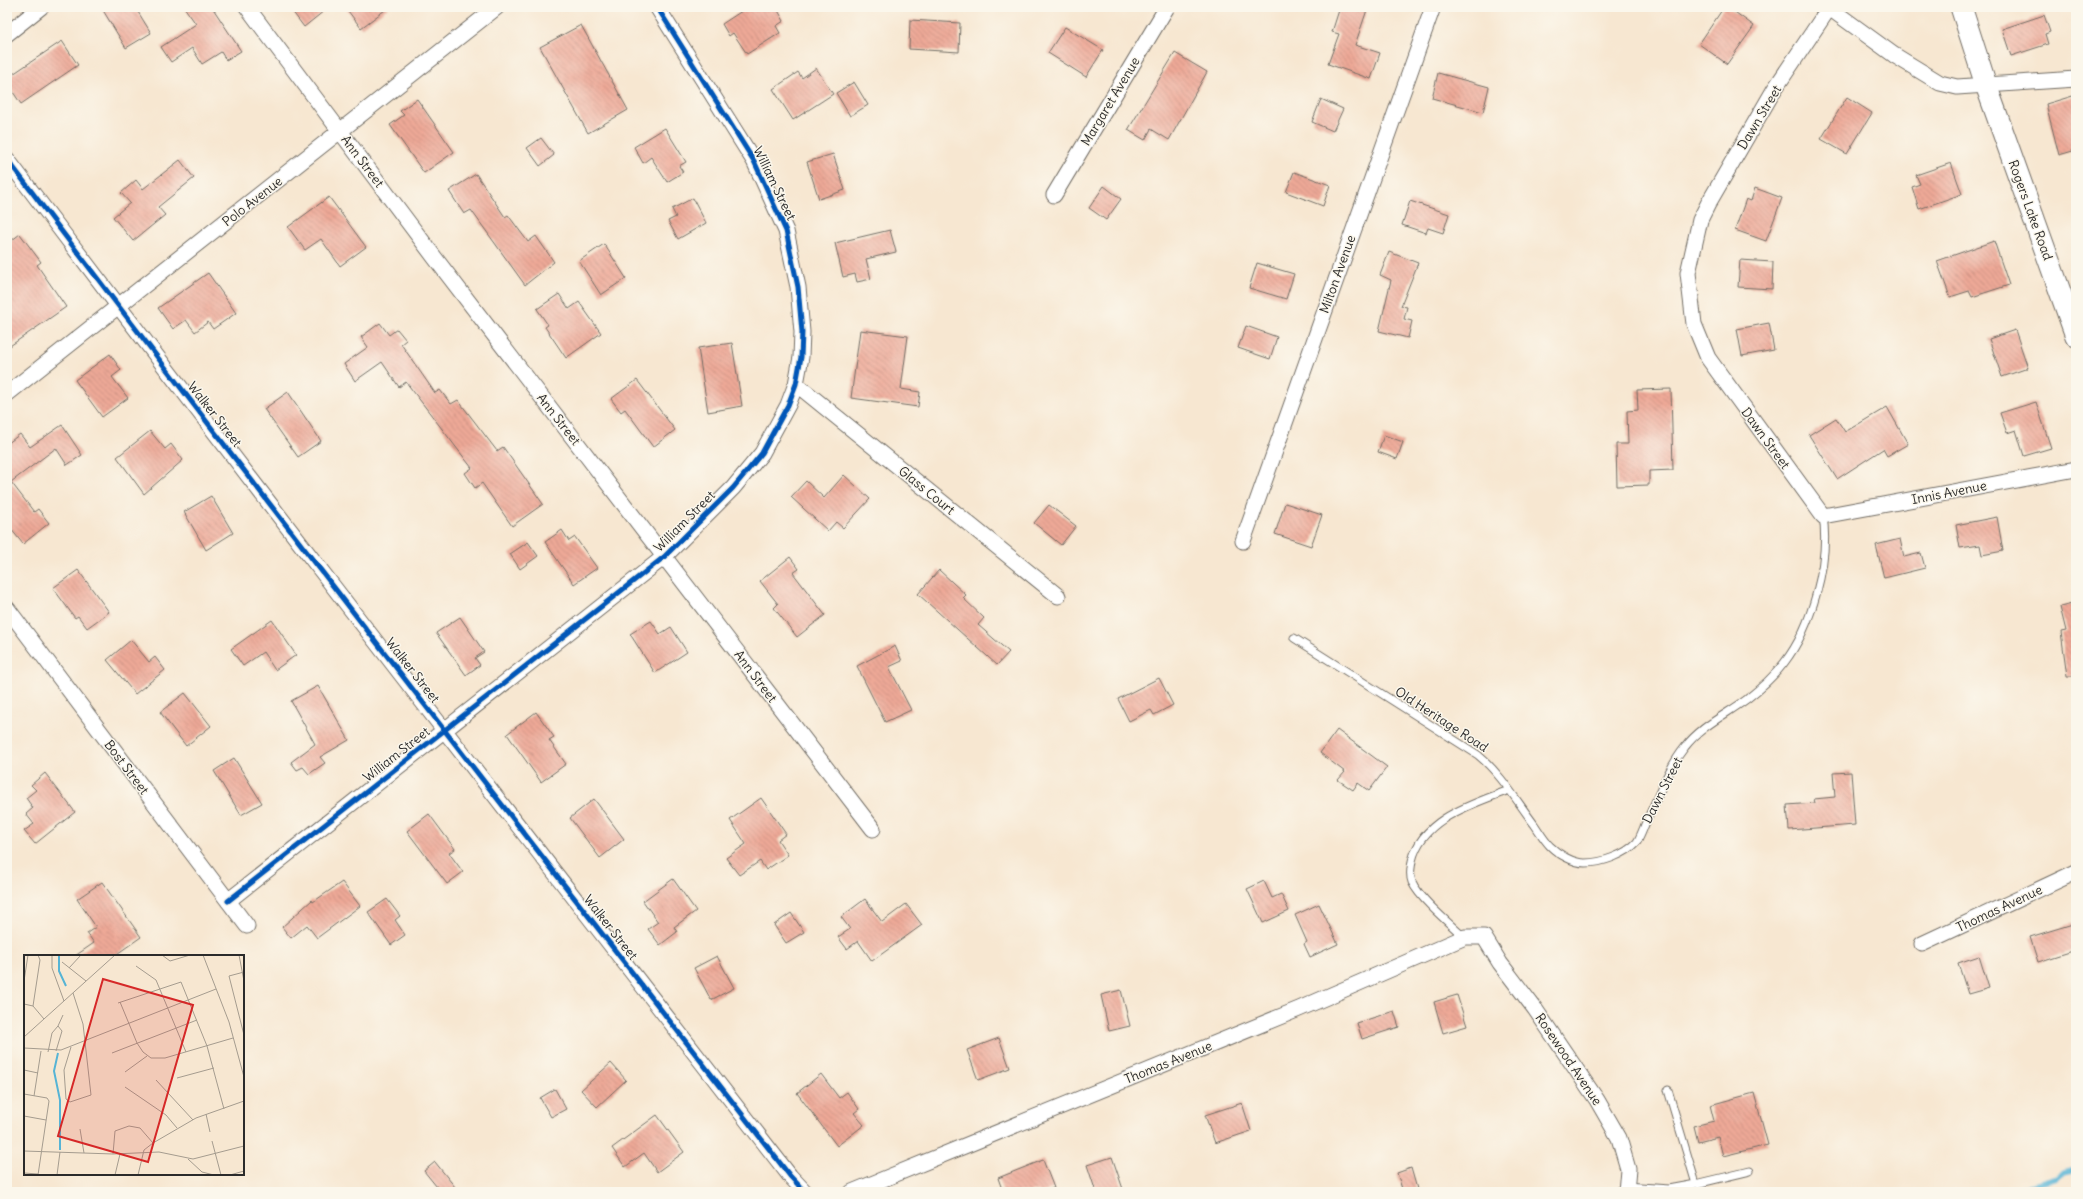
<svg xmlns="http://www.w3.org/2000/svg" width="2083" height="1199" viewBox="0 0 2083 1199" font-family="Delius,sans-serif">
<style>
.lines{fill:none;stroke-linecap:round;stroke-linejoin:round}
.stream{stroke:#56b4d5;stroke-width:5.5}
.building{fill:url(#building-back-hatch)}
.lane-casing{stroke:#726d65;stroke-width:9}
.street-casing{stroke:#726d65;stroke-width:17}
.secondary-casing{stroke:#726d65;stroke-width:23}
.lane{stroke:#fff;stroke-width:7}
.street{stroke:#fff;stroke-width:15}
.secondary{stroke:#fff;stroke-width:21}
.cycleway-casing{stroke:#fbf7ec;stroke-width:8}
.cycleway{stroke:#0057b8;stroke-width:5}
.labels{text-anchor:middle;stroke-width:3;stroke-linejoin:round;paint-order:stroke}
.street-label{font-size:13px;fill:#2b2b2b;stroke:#fbf7ec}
.inset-river{fill:none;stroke:#56b4d5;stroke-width:2}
.inset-road{fill:none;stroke:#a59c8f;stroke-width:1}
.view{fill:#d62828;fill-opacity:0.15;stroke:#d62828;stroke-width:2}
.inset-edge{fill:none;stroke:#2b2b2b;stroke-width:2}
</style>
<defs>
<pattern id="building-back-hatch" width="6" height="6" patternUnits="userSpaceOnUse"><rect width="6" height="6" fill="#eea997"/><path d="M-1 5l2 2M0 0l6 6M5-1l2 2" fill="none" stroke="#c18a7b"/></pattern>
</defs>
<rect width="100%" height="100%" fill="#fbf7ec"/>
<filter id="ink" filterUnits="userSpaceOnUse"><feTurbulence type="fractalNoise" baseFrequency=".025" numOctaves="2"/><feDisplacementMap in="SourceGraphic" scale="8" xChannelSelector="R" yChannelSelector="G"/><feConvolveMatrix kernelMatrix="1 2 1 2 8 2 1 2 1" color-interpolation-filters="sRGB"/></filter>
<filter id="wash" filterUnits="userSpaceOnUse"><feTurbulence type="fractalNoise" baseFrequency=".012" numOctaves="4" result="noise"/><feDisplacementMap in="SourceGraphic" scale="16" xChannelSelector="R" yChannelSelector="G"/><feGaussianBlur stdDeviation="0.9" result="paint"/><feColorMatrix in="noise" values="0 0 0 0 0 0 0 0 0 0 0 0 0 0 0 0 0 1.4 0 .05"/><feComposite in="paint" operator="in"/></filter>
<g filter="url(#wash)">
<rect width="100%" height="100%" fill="#f7e7d1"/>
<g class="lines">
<!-- stream -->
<path class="stream" d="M2008,1192L2057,1178L2063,1172L2076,1169"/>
</g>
<g id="blocks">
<!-- building -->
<path class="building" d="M101,7H135L151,33L126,48Z
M184,7H212L241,51L226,60L221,52L202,64L192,48L171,62L161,47L196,24Z
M289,7H329L304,27Z
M345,7H389L361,28Z
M748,7H776L784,21L776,26L780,33L747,54L733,33L729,36L722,24Z
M1340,7H1368L1355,45L1380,53L1371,79L1328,64L1339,34L1332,32Z
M1724,7H1728L1754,26L1727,64L1699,44Z
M2044,15L2050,32L2045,34L2048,44L2011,56L2002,29Z
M910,20L960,23L959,52L909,49Z
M581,25L628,110L588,133L540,47Z
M1065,27L1103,50L1086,77L1048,53Z
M62,41L78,65L21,104L7,83V78Z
M1175,53L1207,72L1169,140L1151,129L1145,140L1128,130Z
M816,68L833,94L793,120L773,89L798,72L802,78Z
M1438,73L1489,87L1483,112L1432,98Z
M854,82L868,105L850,116L836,93Z
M2076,95V150L2059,155L2046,104Z
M1847,97L1872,113L1847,154L1821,139Z
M417,99L454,152L424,173L390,125L404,115L400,111Z
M1321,99L1343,109L1333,131L1312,122Z
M665,128L686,162L679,166L683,172L667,182L651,157L643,163L634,147Z
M541,138L554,155L540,166L527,148Z
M833,154L845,190L819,199L807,162Z
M180,160L194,178L158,207L165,215L133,241L113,217L130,203L121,193L136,180L143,189Z
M1951,163L1962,194L1919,209L1912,187L1920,184L1916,175Z
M1294,172L1330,185L1323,206L1286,192Z
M476,174L505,217L508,215L528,242L536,236L554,262L525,285L471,210L464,214L449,191Z
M1104,186L1121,199L1106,220L1089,208Z
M1755,188L1782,198L1766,241L1735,230L1746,199L1751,201Z
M329,197L366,247L340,266L321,239L305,250L288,227Z
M693,198L706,223L678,239L668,221L676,217L672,209Z
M1410,201L1449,214L1443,233L1428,228L1426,233L1402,225Z
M890,230L896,252L866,259L871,279L857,282L855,274L843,277L835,243Z
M20,234L41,262L37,265L66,307L7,348V244Z
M1994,241L2009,285L1972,297L1969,291L1950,297L1937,261Z
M604,244L626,278L601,295L579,261Z
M1389,252L1418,263L1401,306L1407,307L1404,319L1412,321L1408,338L1379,331L1391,280L1380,275Z
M1740,260L1773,262L1772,289L1738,287Z
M1257,263L1294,274L1286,299L1249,288Z
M208,273L236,313L213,329L208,322L195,332L186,320L173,329L158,308Z
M559,294L569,309L579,302L601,333L566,358L545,327L548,325L537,309Z
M380,323L389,335L397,329L406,340L401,344L435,393L440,390L451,404L458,400L497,451L503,447L543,504L512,526L482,483L475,488L465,473L472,468L406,382L399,387L382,362L355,381L344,364L368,347L361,337Z
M1769,323L1774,350L1742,356L1737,329Z
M1246,326L1277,337L1270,359L1238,348Z
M860,330L908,336L901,389L920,392L918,407L851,398Z
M2015,330L2028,368L2002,377L1989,339Z
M732,343L742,406L708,412L698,348Z
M110,354L121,370L112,377L128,398L102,417L75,380Z
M637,380L675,430L653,447L625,409L621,412L611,399Z
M1671,389L1673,470L1649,471V485L1617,486L1616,444H1628L1627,411L1638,410L1637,390Z
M288,392L321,441L298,457L264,409Z
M2036,402L2051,448L2024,456L2016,430L2007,433L2000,413Z
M1887,407L1908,444L1887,456L1883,449L1837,479L1809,435L1836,418L1845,432Z
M62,425L82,455L67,465L56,448L11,482L34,512L38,509L49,523L23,544L7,524V444L20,434L30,447Z
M150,431L165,449L171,444L183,460L144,494L117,457Z
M1384,435L1403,442L1397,459L1378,452Z
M844,475L870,499L843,528L836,522L828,531L791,497L806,481L824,498Z
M211,496L233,533L206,550L184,512Z
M1285,503L1322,515L1311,546L1275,534Z
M1049,505L1076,526L1061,545L1034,523Z
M1997,517L2003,551L1982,555L1980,545L1960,548L1956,525Z
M562,530L569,541L575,537L597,568L574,584L545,542Z
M1900,539L1904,557L1921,553L1925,568L1884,578L1876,545Z
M528,542L538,556L520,569L510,554Z
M790,557L799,569L793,573L825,615L797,637L774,608L778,604L760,581Z
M78,570L109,612L87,628L78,616L75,618L53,588Z
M939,570L966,595L963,598L984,618L978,625L1009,652L997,665L918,594Z
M2076,603V676H2067L2061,632L2066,631L2060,607Z
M460,617L484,652L475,658L480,665L466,675L436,633Z
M272,620L296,655L275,670L263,652L243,666L231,649Z
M651,621L660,634L671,627L687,652L655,673L630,634Z
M131,640L149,662L155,657L165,670L135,694L107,660Z
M895,646L902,661L889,667L911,710L885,722L857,666Z
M1159,678L1173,705L1154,715L1151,710L1129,721L1118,699Z
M318,686L349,740L320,757L325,763L309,774L303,767L297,770L291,762L315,744L291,701Z
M185,693L211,726L186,746L160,712Z
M536,712L554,737L549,740L566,764L541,782L507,734Z
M1337,730L1387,767L1369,791L1358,783L1353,790L1338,780L1345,772L1320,753Z
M234,758L262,803L241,815L214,771Z
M1851,772L1855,825L1789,830L1787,805L1815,803L1814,799L1835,797L1833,773Z
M45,773L75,812L35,844L24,831L34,824L26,814L33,808L26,798L36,790L31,785Z
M761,798L786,834L778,840L788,855L766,870L760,861L739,875L726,858L746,844L730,820Z
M594,799L624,839L600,858L570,818Z
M429,814L455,849L449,853L463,872L447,884L407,831Z
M673,879L696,911L674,927L677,932L660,945L648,929L658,922L643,901Z
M1264,881L1272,898L1281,894L1289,911L1263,923L1247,889Z
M102,882L141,937L114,956H75L94,943L87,933L96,927L77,899Z
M342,882L360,906L317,938L307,925L291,938L282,927L312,900L313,902Z
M387,899L400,916L395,920L405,935L391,945L368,912Z
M865,899L882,922L906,904L922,925L872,961L858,941L847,949L838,937L850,929L841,917Z
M1319,904L1338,944L1310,957L1304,944L1307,942L1295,915Z
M791,913L804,932L786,943L774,925Z
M2076,923V950L2038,962L2030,937Z
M717,956L734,988L711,1000L694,968Z
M1979,956L1989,988L1968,994L1958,963Z
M1121,990L1130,1026L1109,1031L1101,995Z
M1457,995L1467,1026L1443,1033L1434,1002Z
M1394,1011L1399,1027L1362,1039L1357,1023Z
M999,1038L1010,1068L978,1080L967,1050Z
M611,1063L626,1080L597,1107L581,1090Z
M821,1074L839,1098L847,1092L859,1109L854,1113L864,1125L837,1146L797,1093Z
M555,1089L566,1109L551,1117L540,1098Z
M1754,1093L1768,1145L1723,1156L1718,1137L1698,1142L1694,1126L1714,1121L1710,1105Z
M1242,1103L1251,1131L1215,1143L1205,1115Z
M657,1115L684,1152L657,1172L644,1153L625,1167L612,1148Z
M1112,1157L1124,1192H1096L1087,1165Z
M1043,1160L1054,1188L1044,1192H1003L998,1178Z
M435,1162L459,1192H441L424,1171Z
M1411,1168L1417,1189L1403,1192L1397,1173Z"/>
</g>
</g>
<g filter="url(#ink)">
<use href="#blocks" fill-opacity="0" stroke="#726d65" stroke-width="1"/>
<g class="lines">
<defs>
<path id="lane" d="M1294,638L1478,755C1501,774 1516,800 1534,824C1539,831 1544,840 1550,846C1558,854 1573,863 1585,863C1602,863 1625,855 1637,842C1641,836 1644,826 1647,820C1659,795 1668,768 1685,747C1701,726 1727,714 1747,699C1761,688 1774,676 1784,663C1812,627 1830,561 1823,516
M1464,937C1450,924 1420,899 1412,882C1409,874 1411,869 1412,861C1422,818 1473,804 1509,790
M1668,1090L1696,1184
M1626,1186L1669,1189L1696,1184L1750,1171"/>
<path id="street" d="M247,7L435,258L873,829
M1828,7L1894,55L1940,83L1957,87L2076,79
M1829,8L1774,90L1708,204L1700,220L1688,273L1694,324L1708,358L1823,516L2076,469
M7,34L41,7
M7,159C265,501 528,838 790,1176L805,1192
M1054,195L1167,7
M796,384L1058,596
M7,394L497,7
M1243,541L1433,7
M7,608L247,926
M228,901L664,557L733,488L762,453L788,405L796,384L801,357L802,332L798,287L786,231L754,161L657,7
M1922,944L2076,872
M852,1192L1299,1009L1465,937H1484L1500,963L1535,1009L1597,1100L1619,1138L1628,1169L1626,1192"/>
<path id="secondary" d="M1961,7L1986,85L2076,336"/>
</defs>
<!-- lane casing -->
<use href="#lane" class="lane-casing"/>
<!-- street casing -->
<use href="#street" class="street-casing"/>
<!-- secondary casing -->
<use href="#secondary" class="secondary-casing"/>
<!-- lane -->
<use href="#lane" class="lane"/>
<!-- street -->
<use href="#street" class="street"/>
<!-- secondary -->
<use href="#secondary" class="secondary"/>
<defs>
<path id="cycleway" d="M7,159C265,501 528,838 790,1176L805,1192
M228,901L664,557L733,488L762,453L788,405L796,384L801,357L802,332L798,287L786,231L754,161L657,7"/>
</defs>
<!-- cycleway casing -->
<use href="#cycleway" class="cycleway-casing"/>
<!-- cycleway -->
<use href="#cycleway" class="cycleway"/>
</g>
</g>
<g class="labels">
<!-- street labels -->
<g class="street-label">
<text transform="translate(1110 101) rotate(-59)" y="5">Margaret Avenue</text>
<text transform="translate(1759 117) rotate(-59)" y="5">Dawn Street</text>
<text transform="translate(363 161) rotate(53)" y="5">Ann Street</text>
<text transform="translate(775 183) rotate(64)" y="5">William Street</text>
<text transform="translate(252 201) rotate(-38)" y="5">Polo Avenue</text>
<text transform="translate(2031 210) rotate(70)" y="5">Rogers Lake Road</text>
<text transform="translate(1337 274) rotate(-70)" y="5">Milton Avenue</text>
<text transform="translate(215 414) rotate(52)" y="5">Walker Street</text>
<text transform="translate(559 419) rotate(52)" y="5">Ann Street</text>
<text transform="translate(1766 438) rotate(54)" y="5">Dawn Street</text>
<text transform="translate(927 490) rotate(39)" y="5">Glass Court</text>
<text transform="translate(1949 492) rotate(-11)" y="5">Innis Avenue</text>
<text transform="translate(684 521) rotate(-45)" y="5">William Street</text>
<text transform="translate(413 670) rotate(52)" y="5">Walker Street</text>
<text transform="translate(756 676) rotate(53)" y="5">Ann Street</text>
<text transform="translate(1442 719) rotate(33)" y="5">Old Heritage Road</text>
<text transform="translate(396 754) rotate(-38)" y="5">William Street</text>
<text transform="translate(127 767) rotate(53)" y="5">Bost Street</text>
<text transform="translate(1662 790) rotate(-63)" y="5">Dawn Street</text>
<text transform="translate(1999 908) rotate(-25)" y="5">Thomas Avenue</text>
<text transform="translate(611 927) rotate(52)" y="5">Walker Street</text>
<text transform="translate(1569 1059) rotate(56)" y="5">Rosewood Avenue</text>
<text transform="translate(1168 1062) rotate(-22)" y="5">Thomas Avenue</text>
</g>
</g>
<!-- overview -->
<g transform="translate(24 955)">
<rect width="220" height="220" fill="#f7e7d1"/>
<path class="inset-river" d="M35,0V16L42,31M34,98L30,116L36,145V195"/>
<path class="inset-road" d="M28,0V13L40,46M138,0L146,6L166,0M179,0L205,67L220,122M215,0L220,26M38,7L62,26M112,11L132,25L162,97M45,13L57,0M220,17L205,21L220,80M0,26L4,0M96,47L113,88L119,97L127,103H141L209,83M94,48L157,27L183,91L200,154M0,49L9,51L20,64M9,51L16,5L14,0M0,82L91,0M47,92L40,115L42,144L46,147L67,140L59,69L49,38M0,93L37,95L192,34M32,96L38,76L34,71M24,97L28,78L34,71L39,60M88,98L173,65M0,115L14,118M101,117L123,101M153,123L190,113M132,125L169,165M101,132L142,160L153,173M0,139L23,143L25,146L14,220M10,141L17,96M182,159L186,177M0,161L22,165M56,174L60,198M188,186L197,220M0,196L89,199L135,197L169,204L220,191M89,199L91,176L105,171L116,173L129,188M164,204L178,217L190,220M0,218L14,219M33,220L36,197M91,220L96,199M114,220L120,195L129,188L172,163L220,146M206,220L220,216"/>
<path class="view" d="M79,24L169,50L124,207L34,181Z"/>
<rect width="220" height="220" class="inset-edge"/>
</g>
<!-- margin -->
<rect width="2083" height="1199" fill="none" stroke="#fbf7ec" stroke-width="24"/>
</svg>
